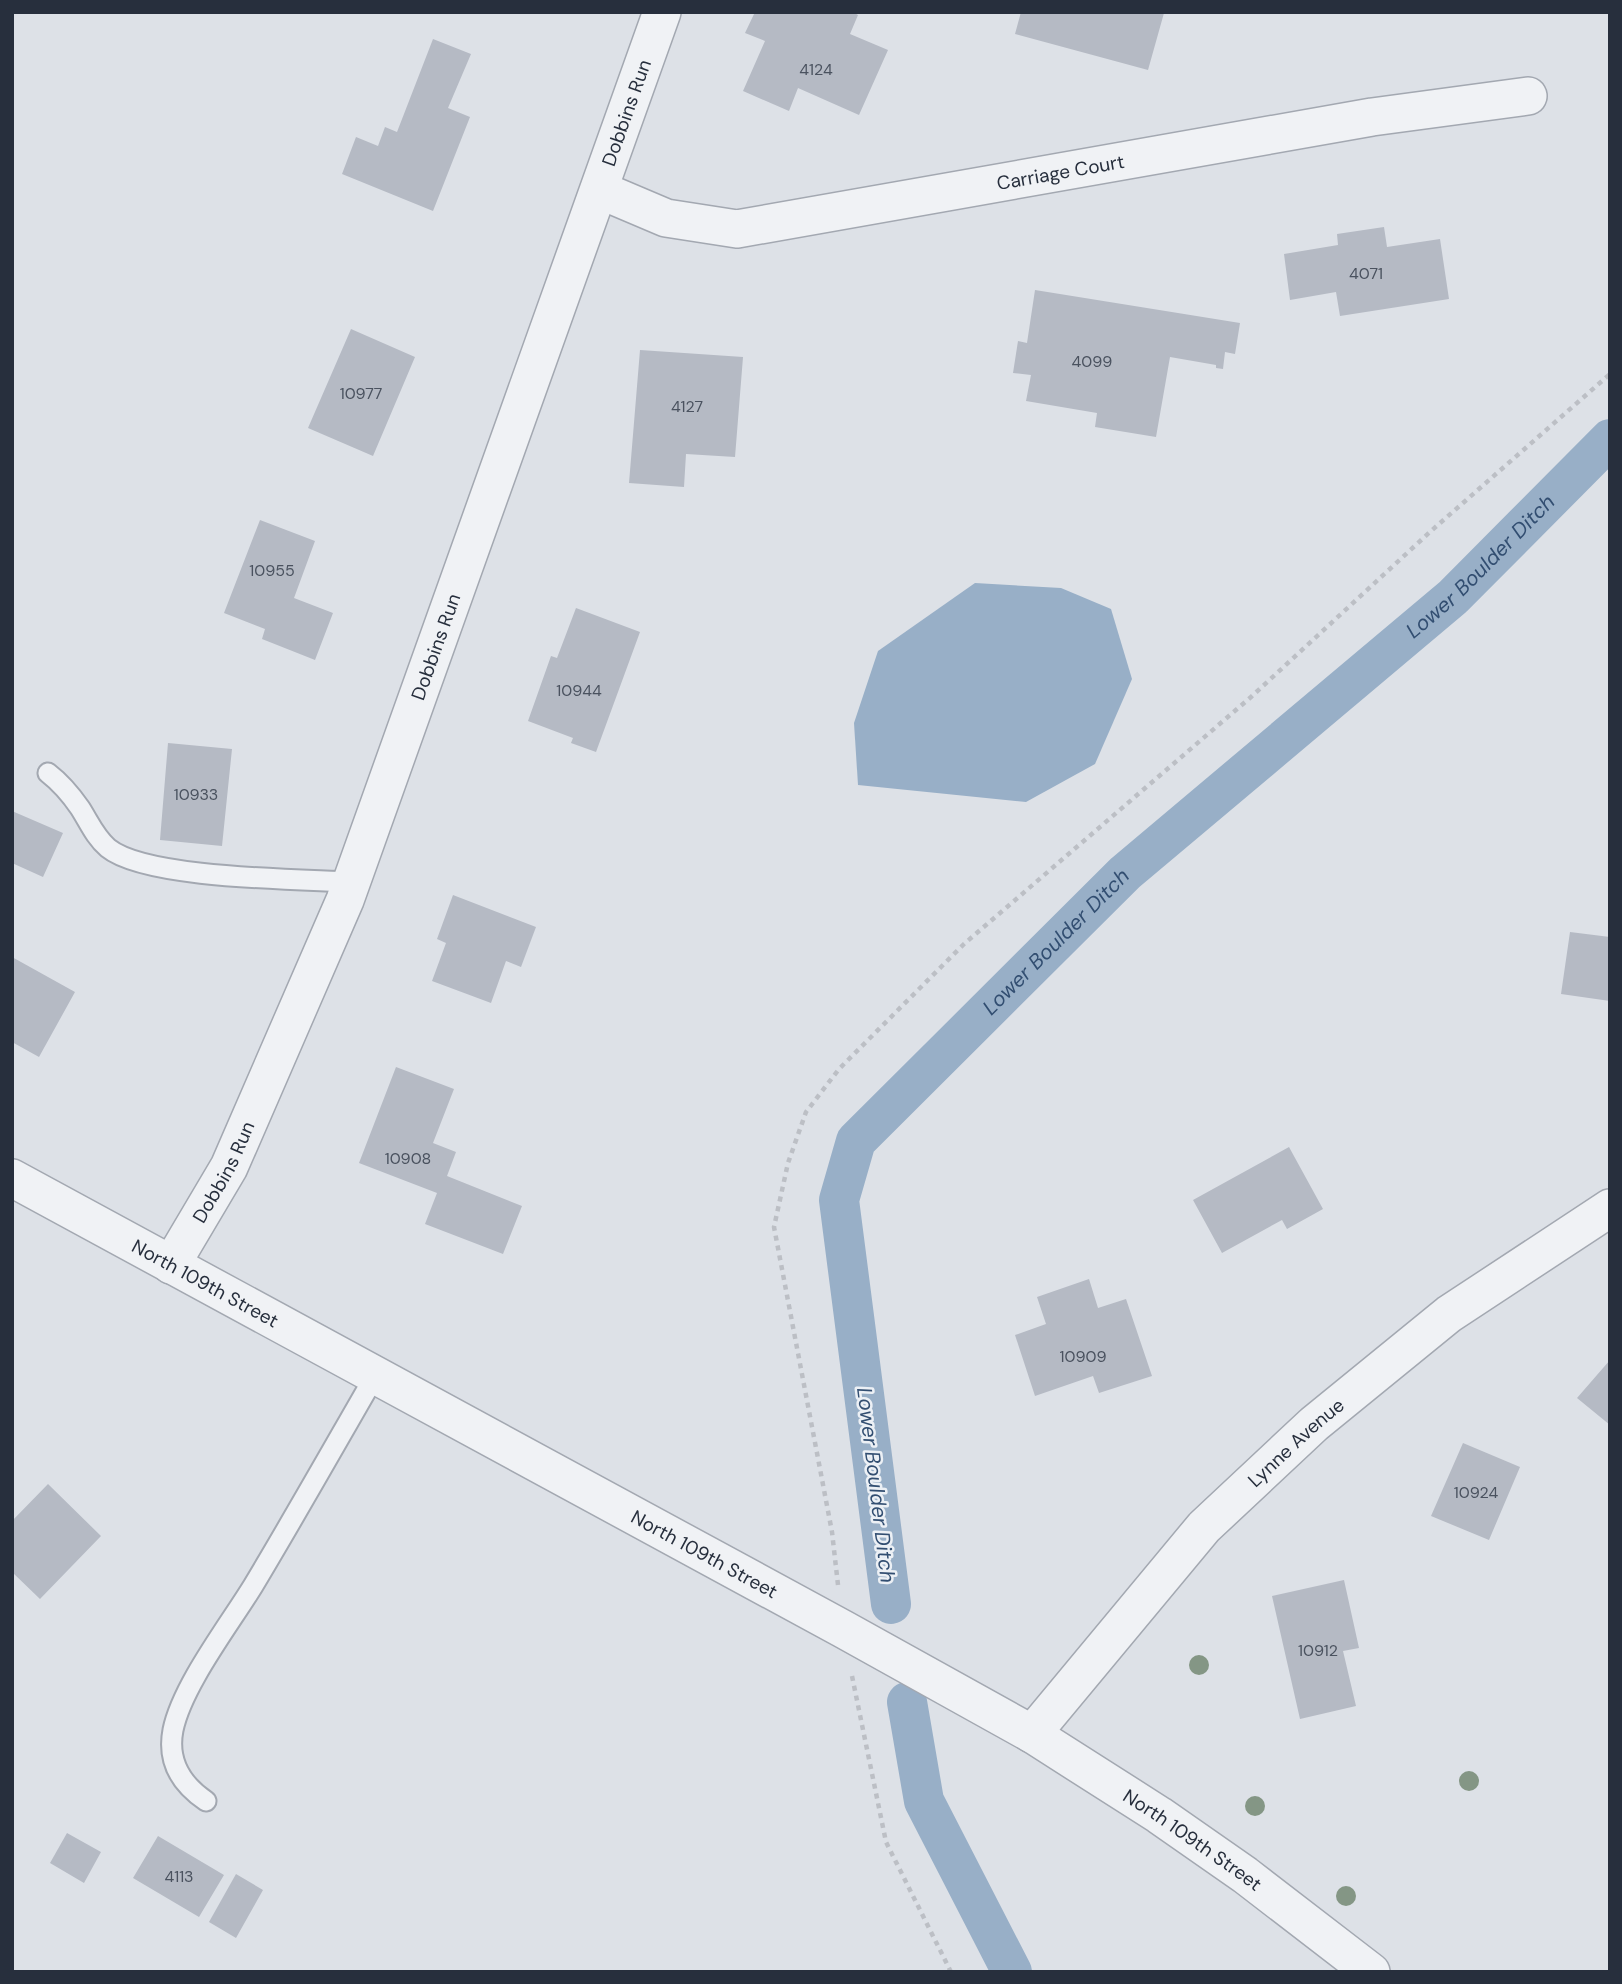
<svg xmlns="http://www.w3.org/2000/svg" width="1622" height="1984" viewBox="0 0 1622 1984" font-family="'DM Sans',sans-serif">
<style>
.water{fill:#98afc7}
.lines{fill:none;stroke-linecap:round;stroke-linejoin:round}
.canal{stroke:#98afc7;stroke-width:40}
.building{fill:#b5bac4}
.service-casing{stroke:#a3a8b1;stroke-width:23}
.minor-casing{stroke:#a3a8b1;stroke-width:40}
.path{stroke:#bcbfc5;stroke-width:4.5;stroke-dasharray:5 5;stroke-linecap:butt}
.service{stroke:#f0f2f5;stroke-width:19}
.minor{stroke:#f0f2f5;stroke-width:37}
.tree{fill:#849685}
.labels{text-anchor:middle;stroke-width:5;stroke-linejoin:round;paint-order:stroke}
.number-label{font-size:16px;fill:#4a525f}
.street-label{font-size:19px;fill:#272f3d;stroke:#ecf0f5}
.water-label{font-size:21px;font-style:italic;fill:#324e71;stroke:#ecf0f5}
</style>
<rect width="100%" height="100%" fill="#dde1e7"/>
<!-- water -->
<path class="water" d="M975,583L1061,588L1111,609L1132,679L1095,764L1026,802L858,785L854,723L878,651Z"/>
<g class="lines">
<!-- canal -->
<g class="canal">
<path id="s1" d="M891,1604L839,1200L856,1141L1125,873L1453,597L1610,439"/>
<path d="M907,1702L924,1801L1012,1972"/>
</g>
</g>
<!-- building -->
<path class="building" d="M755,12H853L858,15L850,34L888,50L859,115L798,88L789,111L743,91L765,41L745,33Z
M1021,12H1161L1164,13L1148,70L1015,34Z
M433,39L471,54L448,108L470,117L433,211L342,174L356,137L378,146L385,127L397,132Z
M1384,227L1387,247L1440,239L1449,299L1340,316L1336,292L1290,300L1284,254L1338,245L1337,234Z
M1035,290L1240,323L1235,354L1225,352L1223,369L1216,368V365L1170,357L1156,437L1095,427L1097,413L1026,401L1031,375L1013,373L1018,341L1027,343Z
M351,329L415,357L373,456L308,428Z
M640,350L743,357L735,457L686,454L684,487L629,483Z
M260,520L315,541L294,598L333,613L315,660L262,639L265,629L224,613Z
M576,608L640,632L596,752L571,743L573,738L528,721L551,656L557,658Z
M168,743L232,749L222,846L160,840Z
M12,811L63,833L43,877L12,863Z
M453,895L536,927L521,967L506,961L491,1003L432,981L446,943L437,939Z
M1570,932L1610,937V1001L1561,994Z
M12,957L75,992L39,1057L12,1042Z
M396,1067L454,1089L433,1143L456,1152L447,1176L522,1206L503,1254L425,1224L437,1193L359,1163Z
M1289,1147L1323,1209L1287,1229L1282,1220L1222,1253L1193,1200Z
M1089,1279L1098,1308L1126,1299L1152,1376L1099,1393L1093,1376L1035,1396L1015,1335L1046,1324L1037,1297Z
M1610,1360V1425L1577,1398Z
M1463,1443L1520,1467L1489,1540L1431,1516Z
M48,1484L101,1536L40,1599L12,1572V1521Z
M1344,1580L1359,1648L1343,1651L1356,1706L1300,1719L1272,1596Z
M67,1833L101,1852L84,1883L50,1863Z
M158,1836L224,1875L199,1917L133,1878Z
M236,1874L263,1890L236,1938L209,1922Z"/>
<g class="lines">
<defs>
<path id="service" d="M48,773C61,783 71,795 80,808C89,822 95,837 108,848C146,879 298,879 352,882
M206,1801C181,1784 167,1761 173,1730C182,1686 229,1625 253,1586C295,1516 335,1445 376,1374"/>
<g id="minor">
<path id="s2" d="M600,190L666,218L737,229L1372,117L1528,96"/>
<path id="s3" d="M12,1178L843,1629L1032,1734L1159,1815L1245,1875L1371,1972"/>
<path id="s4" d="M171,1265L229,1167L345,900L662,12"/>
<path id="s5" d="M1032,1734L1204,1527L1314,1424L1449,1314L1610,1208"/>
</g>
</defs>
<!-- service casing -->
<use href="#service" class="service-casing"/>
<!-- minor casing -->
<use href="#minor" class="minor-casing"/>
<!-- path -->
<path class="path" d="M838,1585L832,1532L774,1227L788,1163L806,1112L839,1069L964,944L1251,697L1431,531L1610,374
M852,1676L886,1842L951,1972"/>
<!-- service -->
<use href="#service" class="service"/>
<!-- minor -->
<use href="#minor" class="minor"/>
</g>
<!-- trees -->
<g class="tree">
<circle cx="1199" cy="1665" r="10"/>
<circle cx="1469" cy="1781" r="10"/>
<circle cx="1255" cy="1806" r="10"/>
<circle cx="1346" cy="1896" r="10"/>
</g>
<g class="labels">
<!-- number labels -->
<g class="number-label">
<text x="816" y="75">4124</text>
<text x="1366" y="279">4071</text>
<text x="1092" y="367">4099</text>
<text x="361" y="399">10977</text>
<text x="687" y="412">4127</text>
<text x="272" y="576">10955</text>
<text x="579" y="696">10944</text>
<text x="196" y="800">10933</text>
<text x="408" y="1164">10908</text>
<text x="1083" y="1362">10909</text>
<text x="1476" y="1498">10924</text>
<text x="1318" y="1656">10912</text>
<text x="179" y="1882">4113</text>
</g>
<!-- street labels -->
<g class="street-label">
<text dy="7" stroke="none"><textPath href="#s4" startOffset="1241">Dobbins Run</textPath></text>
<text dy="7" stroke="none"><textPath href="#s2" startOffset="472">Carriage Court</textPath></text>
<text dy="7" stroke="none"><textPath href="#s4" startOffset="674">Dobbins Run</textPath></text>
<text dy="7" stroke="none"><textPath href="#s4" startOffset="107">Dobbins Run</textPath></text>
<text dy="7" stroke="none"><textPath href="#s3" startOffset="220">North 109th Street</textPath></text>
<text dy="7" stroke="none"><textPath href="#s5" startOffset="394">Lynne Avenue</textPath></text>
<text dy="7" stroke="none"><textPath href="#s3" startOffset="788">North 109th Street</textPath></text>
<text dy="7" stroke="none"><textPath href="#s3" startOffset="1354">North 109th Street</textPath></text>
</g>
<!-- water labels -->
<g class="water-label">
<text dy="7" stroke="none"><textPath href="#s1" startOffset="1318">Lower Boulder Ditch</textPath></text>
<text dy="7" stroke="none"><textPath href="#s1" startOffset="751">Lower Boulder Ditch</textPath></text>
<text transform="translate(876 1485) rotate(83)" y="7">Lower Boulder Ditch</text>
</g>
</g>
<!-- border -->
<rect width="1622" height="1984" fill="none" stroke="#272f3d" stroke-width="28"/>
</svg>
